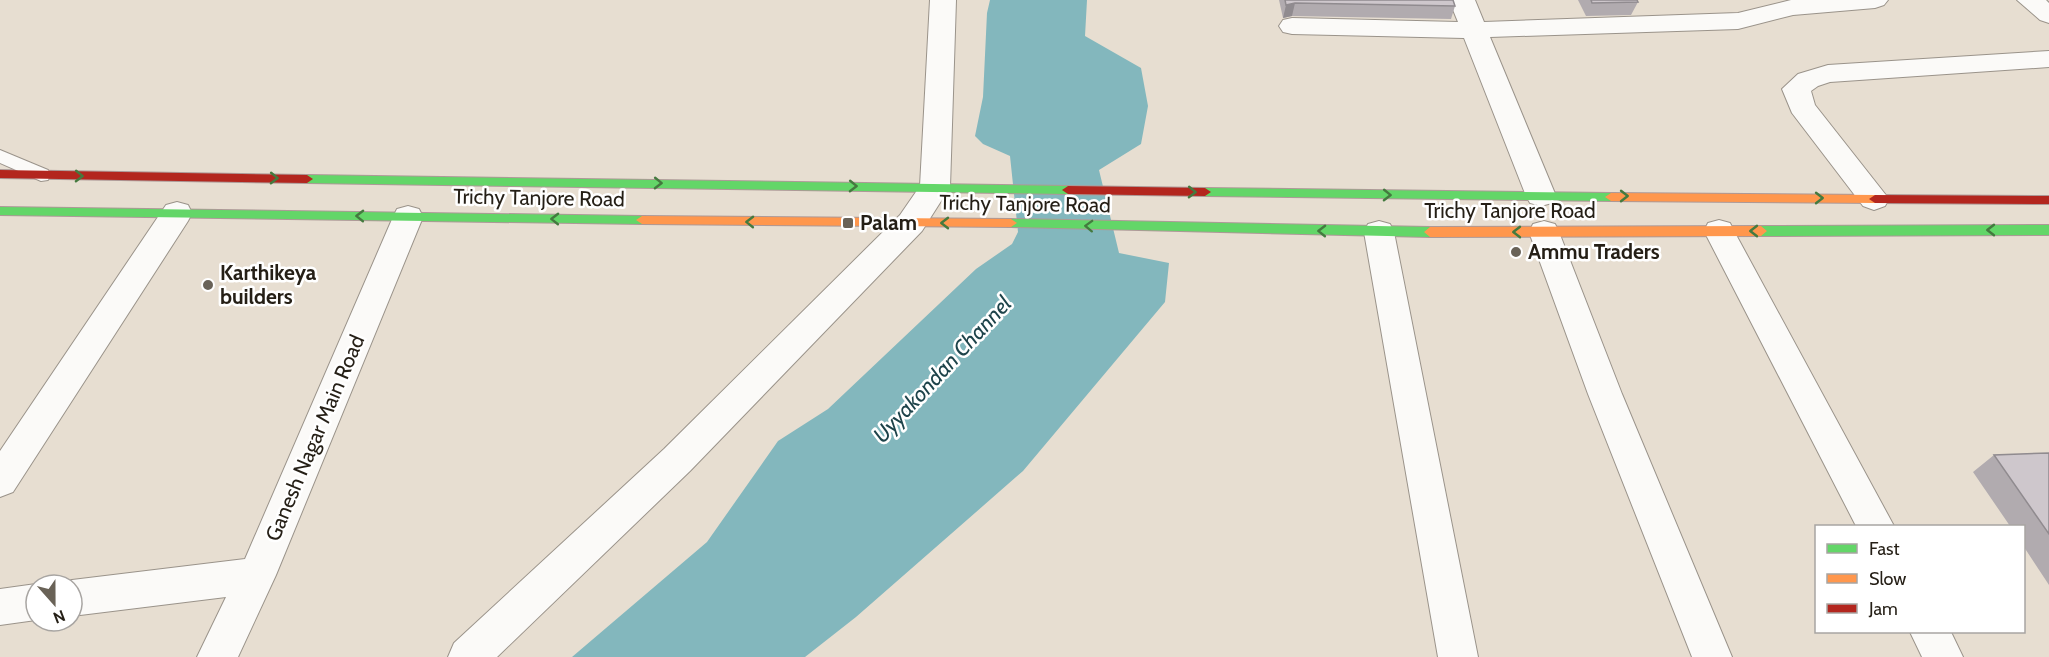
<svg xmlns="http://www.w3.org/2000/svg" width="2049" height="657" viewBox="0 0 2049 657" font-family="Cabin,sans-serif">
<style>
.water{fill:#83b7bd}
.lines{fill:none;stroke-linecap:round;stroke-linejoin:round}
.lane-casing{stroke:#9a938a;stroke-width:2}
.street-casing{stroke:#9a938a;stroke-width:2}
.fast-casing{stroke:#ad9997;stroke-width:2}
.slow-casing{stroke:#ad9997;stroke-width:2}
.jam-casing{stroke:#ad9997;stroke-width:2}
.lane{fill:#fbfaf8;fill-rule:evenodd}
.street{fill:#fbfaf8;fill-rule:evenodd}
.fast{fill:#63d668;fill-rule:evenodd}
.slow{fill:#ff974d;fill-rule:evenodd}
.jam{fill:#b3261e;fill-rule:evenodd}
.wall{fill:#b1abaf}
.shaded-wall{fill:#908b8f}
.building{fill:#cec7cc;stroke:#908b8f;stroke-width:1.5}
.oneway{stroke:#447a3f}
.poi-dot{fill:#696257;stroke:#fff;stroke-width:2}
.labels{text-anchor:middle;stroke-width:5;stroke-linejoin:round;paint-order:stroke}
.street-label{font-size:21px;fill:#251f16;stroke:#fff}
.poi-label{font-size:21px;font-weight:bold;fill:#251f16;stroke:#fff;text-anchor:start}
.water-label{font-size:22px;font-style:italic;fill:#1d434a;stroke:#fff}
</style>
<rect width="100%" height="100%" fill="#e7ded1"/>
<!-- water -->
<path class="water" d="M990,0H1087L1085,36L1141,68L1148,106L1141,144L1099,170L1119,253L1169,263L1165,302L1023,471L856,617L805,657H572L707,542L778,441L828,409L976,269L1012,244L1018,232L1010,156L983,144L975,136L983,97L987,13Z"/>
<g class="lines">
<defs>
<path id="lane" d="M0,150L48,170L50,175L48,180L41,181L0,163Z"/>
<path id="street" d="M930,0H956L950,187L922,231L690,471L497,657H448L454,643L664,449L900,215L920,186Z
M1449,0H1475L1484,22L1738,13L1791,0H1888L1884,5L1875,8L1793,15L1738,29L1490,37L1556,196L1552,203L1541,206L1530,203L1526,196L1464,38L1292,34L1283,32L1279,26L1283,20L1292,18L1458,22Z
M2017,0H2046L2049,3V23L2040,20Z
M2049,51V67L1830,82L1818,86L1811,91L1815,105L1889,199L1885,206L1874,210L1863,206L1792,113L1782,89L1798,74L1828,65Z
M177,202L188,205L192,213L188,221L13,492L0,497V451L166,205Z
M408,206L419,209L423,217L276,575L238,657H197L226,597L72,616V585H58L72,580L245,559L393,217L397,209Z
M1719,220L1730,223L1734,231L1894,526H1856L1704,231L1708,223Z
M1379,221L1390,224L1394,232L1478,657H1438L1364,232L1368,224Z
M1544,221L1555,224L1559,232L1622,394L1732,657H1692L1588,394L1529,232L1533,224Z
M36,584L40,585H36V620L0,625V589Z
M1910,632H1951L1963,657H1922Z"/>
<path id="fast" d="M307,175L1068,186L1074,190L1068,194L307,183L301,179Z
M1205,188L1611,193L1617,197L1611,201L1205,196L1199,192Z
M0,207L642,216L648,220L642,224L0,215Z
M1011,219L1430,227L1436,232L1430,237L1011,227L1005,223Z
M2049,225V235L1761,236L1755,231L1761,226Z"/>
<path id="slow" d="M1611,193L1875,195L1881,199L1875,203L1611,201L1605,197Z
M642,216L1011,219L1017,223L1011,227L642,224L636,220Z
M1761,226L1767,231L1761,236L1430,237L1424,232L1430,227Z"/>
<path id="jam" d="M0,170L307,175L313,179L307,183L0,178Z
M1068,186L1205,188L1211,192L1205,196L1068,194L1062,190Z
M1875,195L2049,196V204L1875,203L1869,199Z"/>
</defs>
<!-- lane casing -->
<use href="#lane" class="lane-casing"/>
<!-- street casing -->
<use href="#street" class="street-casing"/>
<!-- fast casing -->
<use href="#fast" class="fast-casing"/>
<!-- slow casing -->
<use href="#slow" class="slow-casing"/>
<!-- jam casing -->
<use href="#jam" class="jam-casing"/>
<!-- lane -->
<use href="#lane" class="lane"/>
<!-- street -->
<use href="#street" class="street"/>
<!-- fast -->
<use href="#fast" class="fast"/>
<!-- slow -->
<use href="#slow" class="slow"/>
<!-- jam -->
<use href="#jam" class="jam"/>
</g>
<!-- wall -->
<path class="wall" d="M1279,0H1453L1455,6L1451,19L1292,16L1283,18Z
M1578,0H1637L1638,2L1631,15L1586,16Z
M2049,453V585L2024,547V526H2010L1973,472L1994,455Z"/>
<!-- shaded-wall -->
<path class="shaded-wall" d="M1295,3L1292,16L1283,18L1286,5Z"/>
<!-- building -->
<path class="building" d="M1285,0H1453L1455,6L1295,3L1286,5Z
M1591,0H1637L1638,2L1592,3Z
M2049,453V534L1994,455Z"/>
<!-- one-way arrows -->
<defs><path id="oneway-chevron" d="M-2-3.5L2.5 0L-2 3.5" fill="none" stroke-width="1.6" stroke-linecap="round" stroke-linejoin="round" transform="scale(1.5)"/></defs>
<g class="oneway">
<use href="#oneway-chevron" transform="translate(79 176) rotate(1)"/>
<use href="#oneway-chevron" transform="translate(274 178) rotate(1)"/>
<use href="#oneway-chevron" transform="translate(658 183) rotate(1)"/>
<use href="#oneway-chevron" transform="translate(853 186) rotate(1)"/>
<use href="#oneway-chevron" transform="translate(1192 192) rotate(1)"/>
<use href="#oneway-chevron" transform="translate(1387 195) rotate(1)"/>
<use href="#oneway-chevron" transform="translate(1624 196)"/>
<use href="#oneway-chevron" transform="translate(1819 198)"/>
<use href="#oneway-chevron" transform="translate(360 216) rotate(-179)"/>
<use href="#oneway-chevron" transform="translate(555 219) rotate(-179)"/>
<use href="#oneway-chevron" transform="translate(750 222) rotate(-179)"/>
<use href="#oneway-chevron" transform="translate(945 223) rotate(-180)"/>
<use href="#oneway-chevron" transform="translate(1089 226) rotate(-178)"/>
<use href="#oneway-chevron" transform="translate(1991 230) rotate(180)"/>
<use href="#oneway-chevron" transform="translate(1322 231) rotate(-179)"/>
<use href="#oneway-chevron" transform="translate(1754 231) rotate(180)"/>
<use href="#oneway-chevron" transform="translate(1517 232) rotate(180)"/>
</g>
<!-- markers -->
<g class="poi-dot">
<rect x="842" y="217" width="12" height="12" rx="3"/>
<circle cx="1516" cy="252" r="6"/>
<circle cx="208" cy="285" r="6"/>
</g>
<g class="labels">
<!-- street labels -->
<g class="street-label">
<text transform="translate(539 198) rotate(1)" y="7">Trichy Tanjore Road</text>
<text transform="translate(1025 204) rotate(1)" y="7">Trichy Tanjore Road</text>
<text x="1510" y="218">Trichy Tanjore Road</text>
<text transform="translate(315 438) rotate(-67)" y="7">Ganesh Nagar Main Road</text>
</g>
<!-- poi labels -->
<g class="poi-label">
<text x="860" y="230">Palam</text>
<text x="1528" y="259">Ammu Traders</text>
<text x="220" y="280">Karthikeya<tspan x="220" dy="24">builders</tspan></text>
</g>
<!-- water labels -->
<g class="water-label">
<text transform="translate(942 369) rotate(-47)" y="8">Uyyakondan Channel</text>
</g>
</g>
<!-- legend -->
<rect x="1815" y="525" width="210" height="108" fill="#ffffff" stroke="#a8a5a2" stroke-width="1.5"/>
<rect x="1827" y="544" width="30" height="9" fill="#63d668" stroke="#a8a5a2" stroke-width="1.5"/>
<text x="1869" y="555" font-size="18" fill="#251f16">Fast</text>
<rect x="1827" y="574" width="30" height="9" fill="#ff974d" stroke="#a8a5a2" stroke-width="1.5"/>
<text x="1869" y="585" font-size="18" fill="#251f16">Slow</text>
<rect x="1827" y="604" width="30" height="9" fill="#b3261e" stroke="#a8a5a2" stroke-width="1.5"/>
<text x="1869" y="615" font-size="18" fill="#251f16">Jam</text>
<!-- north arrow -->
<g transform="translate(54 603) rotate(159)"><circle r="28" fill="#ffffff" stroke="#a8a5a2" stroke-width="1.5"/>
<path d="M0-4.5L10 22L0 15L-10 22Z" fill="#696257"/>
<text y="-9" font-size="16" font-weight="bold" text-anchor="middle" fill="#251f16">N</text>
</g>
</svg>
